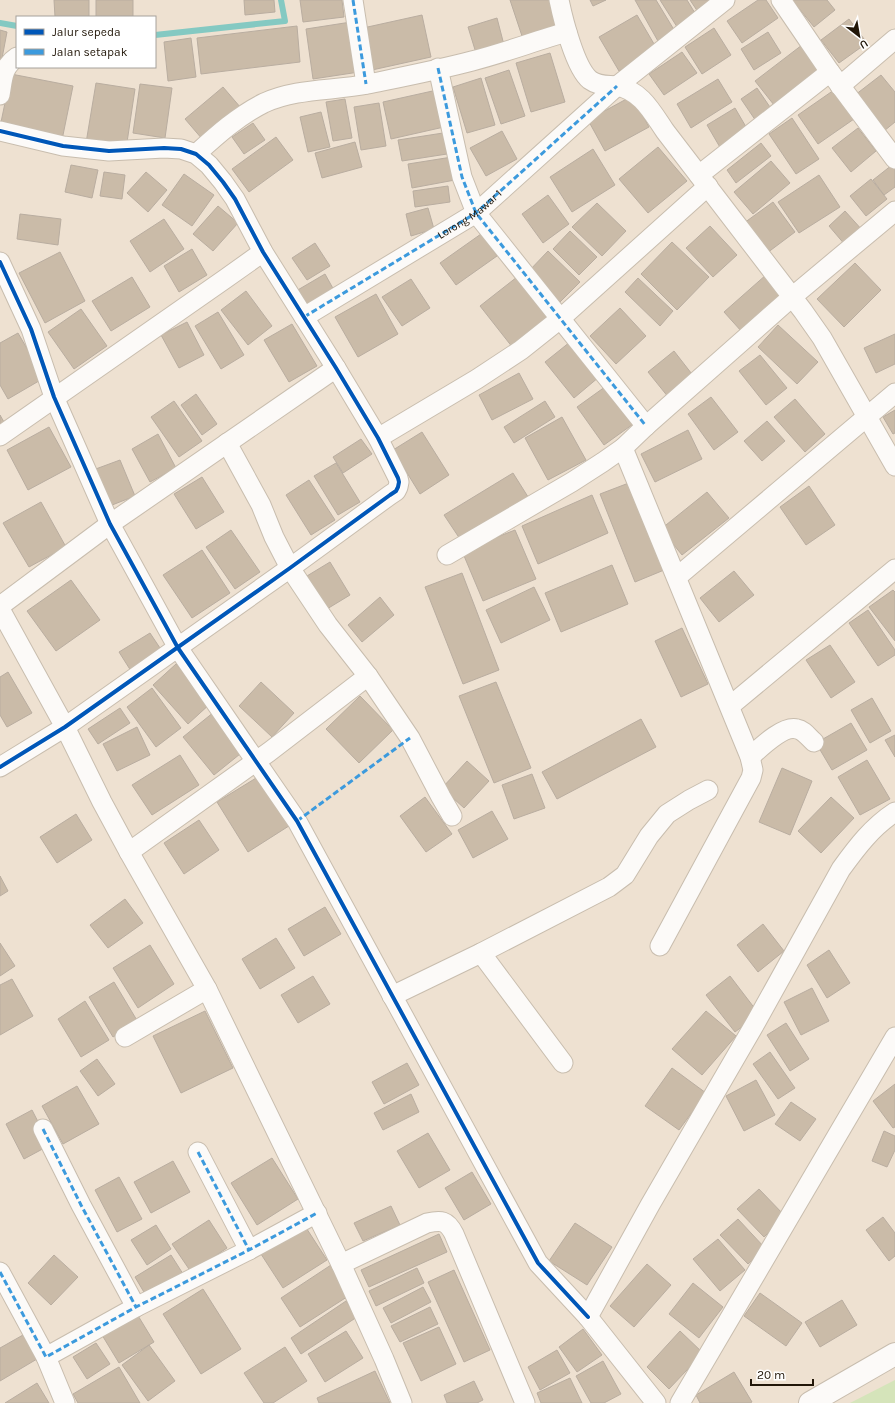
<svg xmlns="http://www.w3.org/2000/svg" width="895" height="1403" viewBox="0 0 895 1403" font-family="Karla,sans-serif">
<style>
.green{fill:#d5e4ba}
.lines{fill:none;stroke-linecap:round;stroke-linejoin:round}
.stream{stroke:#84c9c2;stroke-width:6}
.building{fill:#cabba8;stroke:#b9ada0}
.minor-casing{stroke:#c8bdae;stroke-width:21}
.tertiary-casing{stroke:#c8bdae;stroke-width:24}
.minor{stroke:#fcfaf8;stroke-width:19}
.tertiary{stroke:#fcfaf8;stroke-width:22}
.quiet{stroke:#3c9add;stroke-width:3;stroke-dasharray:6 3;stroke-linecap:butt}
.cycleway-casing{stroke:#fff;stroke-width:6}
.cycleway{stroke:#0057b8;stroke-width:4}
.labels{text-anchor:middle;stroke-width:3;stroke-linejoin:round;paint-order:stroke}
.street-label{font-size:11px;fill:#211608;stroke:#fff}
</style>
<rect width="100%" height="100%" fill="#eee1d1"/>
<!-- green -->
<path class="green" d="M895,1380V1403H850Z"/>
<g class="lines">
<!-- stream -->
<path class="stream" d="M0,23L17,26
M155,35L285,21L281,0"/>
</g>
<!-- building -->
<path class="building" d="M54,0H89V17H55Z
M96,0H133V17H96Z
M244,0H274L275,12L245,15Z
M300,0H342L344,17L303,22Z
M510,0H553L562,26L523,39Z
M590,0H606L593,6Z
M635,0H656L676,33L659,43Z
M660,0H687L698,18L679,30Z
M690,0H716L698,12Z
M758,0H766L778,18L742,43L727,21Z
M794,0H827L835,10L814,27L793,1Z
M422,15L431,57L372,70L363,28Z
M637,15L657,49L619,71L599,37Z
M497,18L504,45L476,53L468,27Z
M849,19L867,43L839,63L821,40Z
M351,22L359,72L313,79L306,29Z
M297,26L300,62L201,74L197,38Z
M714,28L731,55L702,74L685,47Z
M0,30L7,32L0,69Z
M768,32L781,53L754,70L741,49Z
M191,38L196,77L168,81L164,42Z
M802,45L821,69L774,105L755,81Z
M682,52L697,73L664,95L649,74Z
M550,53L565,102L531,112L516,63Z
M509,70L525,116L501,124L485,78Z
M11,74L73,86L62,140L0,127Z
M881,75L895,92V122L884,131L855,95Z
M481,78L495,125L467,133L453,87Z
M718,79L732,102L691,128L677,104Z
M96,83L135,89L126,149L86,143Z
M140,84L172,88L165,138L133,133Z
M223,87L241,108L203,140L185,119Z
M757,88L774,113L758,124L741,99Z
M437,90L444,127L391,139L383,102Z
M834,90L854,119L818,144L798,115Z
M632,96L649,127L605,151L588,120Z
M345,99L352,138L333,141L326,102Z
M379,103L386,146L361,150L354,107Z
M735,108L749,132L721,149L707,125Z
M321,112L330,147L308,152L300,117Z
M792,118L819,159L796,174L769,134Z
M253,123L265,140L244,154L232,137Z
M858,128L876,151L851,172L832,148Z
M502,131L517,159L486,176L470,148Z
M443,133L447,154L402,161L398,140Z
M276,137L293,160L249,192L232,169Z
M355,142L362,167L322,178L315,153Z
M761,143L771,156L736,183L727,170Z
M658,147L687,181L648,213L619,179Z
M593,149L615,185L572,212L550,177Z
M452,157L455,180L412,188L408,164Z
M771,161L790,183L753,214L734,192Z
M71,165L98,170L92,198L65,192Z
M892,165L895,170V187L884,195L873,180Z
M104,172L125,175L122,199L100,196Z
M146,172L167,190L148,212L127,193Z
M184,174L214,195L192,226L162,205Z
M819,175L840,207L799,233L778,202Z
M871,179L887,199L866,216L850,196Z
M448,186L450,202L415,207L413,191Z
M548,195L569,224L543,243L522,214Z
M773,202L795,232L767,253L744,223Z
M597,203L626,231L602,256L572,227Z
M218,206L238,223L213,251L193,234Z
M428,208L434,229L411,236L406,214Z
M845,211L863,231L846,246L829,226Z
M20,214L61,219L58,245L17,239Z
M164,219L184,249L150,272L130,241Z
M710,226L737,255L713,277L686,248Z
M570,231L597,257L579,275L553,249Z
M481,234L497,256L456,285L440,263Z
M672,242L709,277L677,310L641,274Z
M315,243L330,266L307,280L292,258Z
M192,249L207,275L179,292L164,266Z
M548,251L580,282L559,303L528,272Z
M60,252L85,301L45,323L19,273Z
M855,263L881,290L844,327L817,299Z
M325,274L335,292L306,309L296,291Z
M767,274L785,294L742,332L724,312Z
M132,277L150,307L111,331L92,301Z
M517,277L550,319L513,348L480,306Z
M638,278L673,311L660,326L625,292Z
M411,279L430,308L402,326L382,297Z
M246,291L272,326L248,345L221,310Z
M376,294L398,334L358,357L335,317Z
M620,308L646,336L616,364L590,336Z
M81,309L107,346L74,369L48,332Z
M218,312L244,355L221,369L195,326Z
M187,322L204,355L179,368L161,335Z
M292,324L317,366L289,382L264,340Z
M778,325L818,362L797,384L758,347Z
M18,333L44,378L8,399L0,385V343Z
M895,334V364L876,373L864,348Z
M570,342L599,377L574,398L545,362Z
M674,351L695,378L669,398L648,372Z
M760,355L787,388L766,405L739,371Z
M519,373L533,399L492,420L479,395Z
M609,384L636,422L604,445L577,407Z
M196,394L217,424L202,435L181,405Z
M711,397L738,432L714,450L688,414Z
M795,399L825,434L805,452L774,417Z
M174,401L202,441L179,457L151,417Z
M545,401L555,417L514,443L504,427Z
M895,410V433L893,434L883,417Z
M0,415L8,429L0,433Z
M562,417L586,460L548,480L525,438Z
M767,421L785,441L762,461L744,441Z
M49,427L71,467L28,490L7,450Z
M688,430L702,459L655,482L641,454Z
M422,432L449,475L420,494L393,450Z
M158,434L176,468L150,482L132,449Z
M361,439L372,454L343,473L333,457Z
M120,460L135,496L107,507L93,470Z
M336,463L360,502L338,515L314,476Z
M513,473L530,500L462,542L444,515Z
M202,477L224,512L196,529L174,494Z
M309,480L335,520L311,535L286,495Z
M634,481L669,568L635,582L600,494Z
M809,486L835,525L806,545L780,507Z
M707,492L729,518L682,555L661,529Z
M592,495L608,533L538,564L522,526Z
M41,502L66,547L29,567L3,523Z
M231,530L260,572L235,589L206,547Z
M515,530L536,579L483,601L462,551Z
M202,550L230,593L192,618L163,575Z
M330,562L350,595L322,612L302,579Z
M612,565L628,604L561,632L545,593Z
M734,571L754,595L719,622L700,598Z
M462,573L499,670L463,684L425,587Z
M71,580L100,620L56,651L27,611Z
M534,587L550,620L501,643L486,610Z
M893,590L895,592V641L869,607Z
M380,597L394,615L362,642L348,625Z
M868,610L895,650V655L878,666L849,623Z
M682,628L708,684L681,697L655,641Z
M150,633L162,651L131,671L119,652Z
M830,645L855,682L831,698L806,660Z
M176,664L211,703L188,724L153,685Z
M8,672L32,713L7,727L0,715V677Z
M261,682L294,713L272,737L239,706Z
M496,682L531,768L494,783L459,696Z
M152,688L181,728L156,747L127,707Z
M360,696L393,730L359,763L326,729Z
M872,698L891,731L870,743L851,710Z
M120,708L130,723L98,744L88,729Z
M214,712L245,750L214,775L183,737Z
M641,719L656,747L557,799L542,772Z
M851,723L867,750L832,770L816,743Z
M137,727L150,755L117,771L103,744Z
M895,735V757L885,740Z
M180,755L199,785L152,815L132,785Z
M867,760L890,799L860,815L838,777Z
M467,761L489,781L464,808L442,788Z
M782,768L812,781L790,835L759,822Z
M532,774L545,808L514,819L502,785Z
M261,775L292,824L248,852L217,802Z
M425,797L452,834L426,852L400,816Z
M831,797L854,818L821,853L798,831Z
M492,811L508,839L473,858L458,830Z
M76,814L92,840L57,863L40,837Z
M199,820L219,850L184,874L164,843Z
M0,876L8,891L0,896Z
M125,899L143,923L108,948L90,925Z
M325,907L341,934L304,956L288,929Z
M763,924L784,951L758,972L737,945Z
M276,938L295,968L260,989L242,959Z
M0,943L15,966L0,976Z
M150,945L174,984L138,1008L113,968Z
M829,950L850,983L827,998L807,965Z
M313,976L330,1004L298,1023L281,995Z
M730,976L759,1014L735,1032L706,995Z
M12,979L33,1016L0,1035V985Z
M114,982L138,1022L113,1037L89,997Z
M812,988L829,1021L801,1035L784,1002Z
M85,1001L109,1040L81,1057L58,1019Z
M205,1011L233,1068L181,1093L153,1036Z
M706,1011L736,1036L702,1075L672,1049Z
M786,1023L809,1059L790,1071L767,1035Z
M770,1052L795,1088L778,1099L753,1064Z
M97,1059L115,1084L98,1096L80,1071Z
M407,1063L419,1085L384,1104L372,1082Z
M672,1068L706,1093L679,1130L645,1106Z
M756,1080L775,1115L744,1131L726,1096Z
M895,1084V1127L893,1128L873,1101Z
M77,1086L99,1124L63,1144L42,1106Z
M411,1094L419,1112L383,1130L374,1113Z
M791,1102L816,1119L800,1141L775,1124Z
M32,1110L50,1145L24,1159L6,1124Z
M884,1131L895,1136V1150L887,1167L872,1161Z
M428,1133L450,1170L419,1188L397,1151Z
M272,1158L298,1199L257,1225L231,1183Z
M173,1161L190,1192L151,1213L134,1182Z
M472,1172L491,1204L464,1220L445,1188Z
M119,1177L142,1219L117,1232L95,1190Z
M759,1189L785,1216L764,1237L737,1209Z
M391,1206L400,1225L363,1241L354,1223Z
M883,1217L895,1233V1256L889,1261L866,1230Z
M738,1219L765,1248L748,1264L720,1235Z
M209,1220L227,1248L191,1272L172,1244Z
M303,1223L327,1260L283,1288L259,1251Z
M575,1223L612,1247L587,1285L549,1261Z
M156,1225L171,1249L147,1265L131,1240Z
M439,1234L447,1252L369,1287L361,1270Z
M718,1239L745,1270L720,1291L693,1259Z
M54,1255L78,1277L51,1305L28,1283Z
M171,1255L185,1277L148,1299L135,1277Z
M647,1264L671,1285L634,1327L610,1306Z
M331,1265L350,1295L300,1327L281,1298Z
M417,1268L424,1283L376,1306L369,1291Z
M454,1270L490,1350L464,1362L428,1282Z
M693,1283L723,1307L699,1338L669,1314Z
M423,1287L431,1302L391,1323L383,1308Z
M203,1289L241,1349L201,1374L163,1314Z
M760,1293L802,1323L786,1346L744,1316Z
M842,1300L857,1325L820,1347L805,1322Z
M346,1301L357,1317L301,1354L291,1338Z
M430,1307L438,1324L400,1342L391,1326Z
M137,1314L154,1342L119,1363L102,1335Z
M439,1327L456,1364L421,1381L403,1343Z
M583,1329L602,1355L577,1372L559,1347Z
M346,1331L363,1358L325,1382L308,1354Z
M680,1331L703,1353L669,1389L647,1367Z
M23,1335L37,1359L0,1381V1348Z
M96,1343L110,1364L87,1379L73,1357Z
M149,1345L175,1381L148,1401L122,1365Z
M285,1347L307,1381L273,1403H264L244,1373Z
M557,1350L570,1373L540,1390L528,1367Z
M603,1361L621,1394L604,1403H591L576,1376Z
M119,1367L140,1403H78L73,1394Z
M375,1371L390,1403H319L317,1398Z
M734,1372L752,1402L750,1403H700L696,1395Z
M570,1378L582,1403H541L537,1393Z
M474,1381L483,1400L477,1403H447L444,1395Z
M37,1383L49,1403H5Z"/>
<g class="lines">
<defs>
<g id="minor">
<path d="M353,0L366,84"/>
<path d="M559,0C563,19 575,68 590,80C598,86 607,85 616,86C641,90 652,112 665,131L803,311L822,338L895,466"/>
<path d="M781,0L830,72L895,159"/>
<path d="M438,68L462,177L476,213L646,426"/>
<path d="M840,86L895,39"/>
<path d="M0,95C3,79 2,67 17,57"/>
<path d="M0,131L63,146L109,151L164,148L181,149L196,154L209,165L223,182L235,199L263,252L336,368L378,438L398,478L399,482L398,487L396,491L390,495L290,568L65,727L0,767"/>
<path d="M196,154C217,135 238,116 264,103C297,88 333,91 368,84C402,77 438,70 472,61C504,53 535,41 567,32"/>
<path d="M699,175L830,72"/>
<path d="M0,262L31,329L54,397L110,524L178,648L297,821L538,1263L588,1317"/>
<path id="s1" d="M304,317L476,213L617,86L725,0"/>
<path d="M0,436L225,279L263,252"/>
<path d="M378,438L477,379L521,350L560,319L708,186"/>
<path d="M227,443L261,505L274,537L290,568L328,625L368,676L410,738L441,797L452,816"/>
<path d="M623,448L750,757L753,770L751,778L660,946"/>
<path d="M447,555L572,482L603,462L623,448L646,426L792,297L895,211"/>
<path d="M677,577L895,393"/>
<path d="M0,606L110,524L336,368"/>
<path d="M0,609L65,727L102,802L129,852L207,989L341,1264L384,1359L402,1403"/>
<path d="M730,706L895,569"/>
<path d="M750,757C760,748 783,725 797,729C804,730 809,738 814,742"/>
<path d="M129,852L269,752L368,676"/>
<path d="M481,953L563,1063"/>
<path d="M392,996L481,953L609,887L625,875L649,836L667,814L689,800L708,790"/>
<path d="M125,1037L207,989"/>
<path d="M43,1129L81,1205L136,1307"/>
<path d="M198,1152L249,1250"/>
<path d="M341,1264L427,1223C441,1220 447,1220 454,1234L525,1403"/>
<path d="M0,1272L46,1357L65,1403"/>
<path d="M46,1357L136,1307L249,1250L317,1213"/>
<path d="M656,1403L588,1317L650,1205L756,1022L841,869C857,847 872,827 895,812"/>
<path d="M680,1403L895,1037"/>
</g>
<path id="tertiary" d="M810,1403L895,1354"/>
</defs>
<!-- minor casing -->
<use href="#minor" class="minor-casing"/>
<!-- tertiary casing -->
<use href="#tertiary" class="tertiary-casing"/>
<!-- minor -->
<use href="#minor" class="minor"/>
<!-- tertiary -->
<use href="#tertiary" class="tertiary"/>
<!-- quiet -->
<path class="quiet" d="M353,0L366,84
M438,68L462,177L476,213L646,426
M304,317L476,213L617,86
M297,821L410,738
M43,1129L81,1205L136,1307
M198,1152L249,1250
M0,1272L46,1357L136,1307L249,1250L317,1213"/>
<defs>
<path id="cycleway" d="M0,131L63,146L109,151L164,148L181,149L196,154L209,165L223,182L235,199L263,252L336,368L378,438L398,478L399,482L398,487L396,491L390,495L290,568L65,727L0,767
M0,262L31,329L54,397L110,524L178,648L297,821L538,1263L588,1317"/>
</defs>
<!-- cycleway casing -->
<use href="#cycleway" class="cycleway-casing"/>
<!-- cycleway -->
<use href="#cycleway" class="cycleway"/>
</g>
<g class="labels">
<!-- street labels -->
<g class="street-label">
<text dy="4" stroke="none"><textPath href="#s1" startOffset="195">Lorong Mawar 1</textPath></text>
</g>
</g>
<!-- legend -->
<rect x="16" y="16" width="140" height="52" fill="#ffffff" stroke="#a6a29c"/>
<rect x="24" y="29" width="20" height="6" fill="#0057b8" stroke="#a6a29c"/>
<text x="52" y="36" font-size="12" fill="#211608">Jalur sepeda</text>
<rect x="24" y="49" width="20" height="6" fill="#3c9add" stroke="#a6a29c"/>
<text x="52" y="56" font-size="12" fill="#211608">Jalan setapak</text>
<!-- north arrow -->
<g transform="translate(859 36) rotate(149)" stroke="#ffffff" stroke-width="3" paint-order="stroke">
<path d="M0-3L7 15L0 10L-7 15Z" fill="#211608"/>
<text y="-6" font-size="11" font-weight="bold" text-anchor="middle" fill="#211608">U</text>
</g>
<!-- scale -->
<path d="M751 1379v6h62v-6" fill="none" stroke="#211608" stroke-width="2"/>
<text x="757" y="1379" font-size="12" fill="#211608" stroke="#ffffff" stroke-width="3" paint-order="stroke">20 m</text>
</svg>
